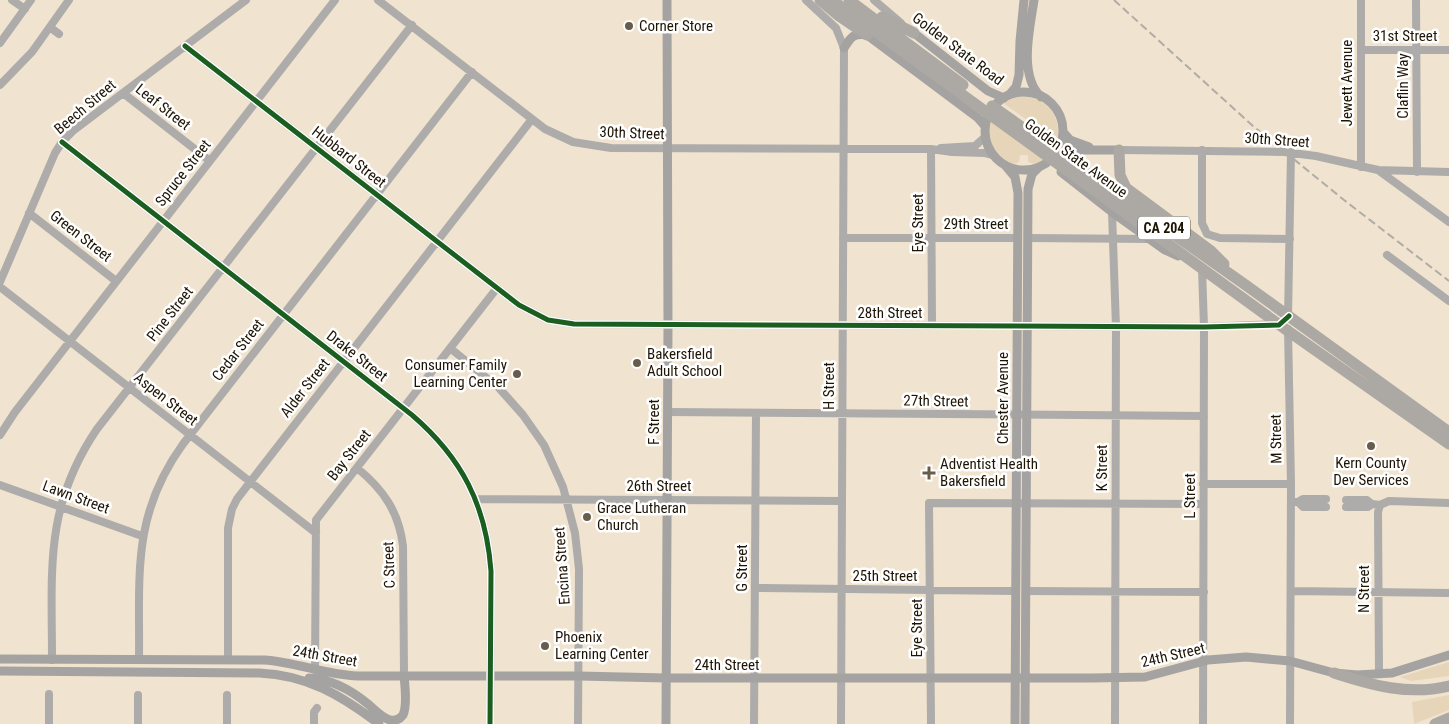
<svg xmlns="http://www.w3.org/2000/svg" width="1449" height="724" viewBox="0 0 1449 724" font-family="'Roboto Condensed',sans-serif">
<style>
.green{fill:#e7d5ba}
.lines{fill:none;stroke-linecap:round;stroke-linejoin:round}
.minor{stroke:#adacaa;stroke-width:8}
.major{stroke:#a5a3a1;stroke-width:9}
.highway{stroke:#aca8a4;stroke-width:11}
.rail{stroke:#b1aca5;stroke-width:2;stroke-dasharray:8 4;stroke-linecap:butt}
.cycleway-casing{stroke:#fff;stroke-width:8}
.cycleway{stroke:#1b5e20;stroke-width:5}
.poi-dot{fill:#685c4b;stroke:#fff;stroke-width:2}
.labels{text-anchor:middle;stroke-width:5;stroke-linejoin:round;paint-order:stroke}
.shield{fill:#fff;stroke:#625a4f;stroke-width:1}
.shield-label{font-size:14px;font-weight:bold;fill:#1e1404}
.poi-label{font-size:15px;fill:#1e1404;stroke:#fff;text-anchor:start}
.street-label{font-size:15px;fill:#1e1404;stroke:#fff}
</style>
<rect width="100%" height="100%" fill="#f0e3cf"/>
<!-- green -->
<path class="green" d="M1024,96C1048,99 1062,117 1057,141L1003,103L1014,98Z
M990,121L1045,159L1037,165L1028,162V155H1020L1019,162L1011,165C993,156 986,140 990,121Z
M1449,662V676L1411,681L1400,677Z
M1449,695V710L1414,724L1412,702Z"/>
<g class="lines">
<!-- minor -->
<path class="minor" d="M12,0L25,9
M378,0L545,129L573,142L611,148L931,149L952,152L985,153L993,155
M806,0L836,28L844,48L841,724
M874,0L901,23
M1361,0V167
M1416,0L1417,172
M51,28L59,34
M0,43L31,0
M185,46L519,305L548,320L574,324L1204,327L1280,324
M1361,50H1449
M0,85L32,52L69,0
M123,93L210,161
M62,142L412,415C462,458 486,505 491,571L490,724
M941,148L975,146L985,137
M931,149L932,326
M1119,150L1284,152L1316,156L1378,170L1449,172
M1202,150V223L1207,234L1220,238L1290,239
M1378,170L1449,222
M1112,212L1116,327L1115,724
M29,213L116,281
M843,238H1018
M1028,238L1150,239
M1387,255L1449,301
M1202,269L1204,327L1203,724
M0,282L55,153L62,142L74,130L246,0
M0,287L316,533
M1288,318L1291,152
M1288,329L1291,484L1290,724
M450,348L499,388L523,415L544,445L563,487L575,533L579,569L578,724
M668,412L1204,416
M0,435L15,412L335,0
M357,468C383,489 399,512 403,546L404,676
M1203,484H1291
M0,485L142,536
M476,499L842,501
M1346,500H1367L1372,504
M1291,502H1298L1303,499H1326
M1298,502L1303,507H1326
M1346,507H1368L1372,504L1380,505L1389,501L1449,503
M755,588L1015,591
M1026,591L1204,592
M1291,591L1449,593
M228,659V528L232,509L237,499L532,119
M52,660C52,570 44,507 97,429L412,25
M139,660C140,576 131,516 183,444L472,72
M315,670L316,520L497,288
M1379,674L1378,512L1380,505
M49,694V724
M138,695V724
M227,724V695
M314,724V712L317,708
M754,724L756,413
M931,724L929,503L1203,504"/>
<!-- major -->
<path class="major" d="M1034,0C1030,28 1018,75 1041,97
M914,33L988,91L1004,98
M844,48C851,37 853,33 867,35L978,118L985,126
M985 131a39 39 0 1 1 78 0a39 39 0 1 1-78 0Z
M1009,95L1016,87L1019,75L1020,41L1024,0
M1063,132L1070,140L1089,147
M1057,150H1119
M1005,165L1015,177L1018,193L1015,724
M1061,172L1112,212L1165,250L1178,256
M0,659L264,660C296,662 326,675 358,676H579L666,678H1092L1145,677L1208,660L1246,657L1290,661L1334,673L1357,675L1392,673L1449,655
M0,671L259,673C307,675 341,695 379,724
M309,678C331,679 351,690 368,704C374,709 382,718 390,720C395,721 400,719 403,715C407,707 405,685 404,676
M666,724L668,325L667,0
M1025,724L1028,189L1032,174L1039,167"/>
<!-- highway -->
<path class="highway" d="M820,0L839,16L867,35
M832,0L1288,331L1449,444
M849,0L963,85
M882,17L914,33
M992,106L1247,286L1449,432
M1119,150L1120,175L1126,188L1211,251L1224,264
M1334,673C1371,685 1409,696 1449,686
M1435,724L1449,718"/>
<!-- rail -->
<path class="rail" d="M1114,0L1253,126L1344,200L1449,281"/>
<defs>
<path id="cycleway" d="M185,46L519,305L548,320L574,324L1204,327L1279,325L1289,316
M62,142L412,415C462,458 486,505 491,571L490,724"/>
</defs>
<!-- cycleway casing -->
<use href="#cycleway" class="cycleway-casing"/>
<!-- cycleway -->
<use href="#cycleway" class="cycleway"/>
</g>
<!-- markers -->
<g class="poi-dot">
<circle cx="629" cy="26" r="5"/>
<circle cx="637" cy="363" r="5"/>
<circle cx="517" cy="374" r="5"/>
<circle cx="1371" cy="446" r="5"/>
<path d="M926.5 465.5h5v5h5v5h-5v5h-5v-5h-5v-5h5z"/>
<circle cx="587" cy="517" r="5"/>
<circle cx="545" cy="646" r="5"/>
</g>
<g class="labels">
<!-- shield labels -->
<rect class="shield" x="1138" y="216.5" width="52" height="23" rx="4"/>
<g class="shield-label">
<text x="1164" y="233">CA 204</text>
</g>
<!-- poi labels -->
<g class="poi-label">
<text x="639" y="31">Corner Store</text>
<text x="647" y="359">Bakersfield<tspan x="647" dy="17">Adult School</tspan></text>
<text x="507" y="370" text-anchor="end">Consumer Family<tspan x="507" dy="17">Learning Center</tspan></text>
<text x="1371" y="468" text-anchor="middle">Kern County<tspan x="1371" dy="17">Dev Services</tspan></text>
<text x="940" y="469">Adventist Health<tspan x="940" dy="17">Bakersfield</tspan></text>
<text x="597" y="513">Grace Lutheran<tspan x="597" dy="17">Church</tspan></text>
<text x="555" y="642">Phoenix<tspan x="555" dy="17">Learning Center</tspan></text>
</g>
<!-- street labels -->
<g class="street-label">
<text x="1405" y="41">31st Street</text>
<text transform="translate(958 49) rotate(37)" y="5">Golden State Road</text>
<text transform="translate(1347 83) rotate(-90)" y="5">Jewett Avenue</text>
<text transform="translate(1403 86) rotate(-90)" y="5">Claflin Way</text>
<text transform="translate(85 107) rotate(-40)" y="5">Beech Street</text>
<text transform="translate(163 107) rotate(38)" y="5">Leaf Street</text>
<text transform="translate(632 133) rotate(2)" y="5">30th Street</text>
<text transform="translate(1277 140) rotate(4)" y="5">30th Street</text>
<text transform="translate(349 157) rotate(38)" y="5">Hubbard Street</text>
<text transform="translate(1076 158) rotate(36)" y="5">Golden State Avenue</text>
<text transform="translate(183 173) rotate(-52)" y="5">Spruce Street</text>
<text transform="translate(918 223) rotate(-90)" y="5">Eye Street</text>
<text x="976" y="229">29th Street</text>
<text transform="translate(81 236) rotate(38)" y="5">Green Street</text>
<text x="890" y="318">28th Street</text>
<text transform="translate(170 314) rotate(-52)" y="5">Pine Street</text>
<text transform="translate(238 350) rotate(-52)" y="5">Cedar Street</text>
<text transform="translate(357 356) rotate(38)" y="5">Drake Street</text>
<text transform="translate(829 386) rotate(-90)" y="5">H Street</text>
<text transform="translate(305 388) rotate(-52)" y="5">Alder Street</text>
<text transform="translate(1003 398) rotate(-90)" y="5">Chester Avenue</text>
<text transform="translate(166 399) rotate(38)" y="5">Aspen Street</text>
<text transform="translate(936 401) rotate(1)" y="5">27th Street</text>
<text transform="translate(654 422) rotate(-90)" y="5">F Street</text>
<text transform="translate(1276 439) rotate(-91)" y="5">M Street</text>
<text transform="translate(349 455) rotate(-52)" y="5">Bay Street</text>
<text transform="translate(1102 468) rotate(-90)" y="5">K Street</text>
<text x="659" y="491">26th Street</text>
<text transform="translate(1190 496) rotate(-90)" y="5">L Street</text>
<text transform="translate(76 497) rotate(20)" y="5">Lawn Street</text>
<text transform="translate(389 565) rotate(-92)" y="5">C Street</text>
<text transform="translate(562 566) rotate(-94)" y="5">Encina Street</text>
<text transform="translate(742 568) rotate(-90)" y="5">G Street</text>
<text x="885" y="581">25th Street</text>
<text transform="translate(1364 589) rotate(-90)" y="5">N Street</text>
<text transform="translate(917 628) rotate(-90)" y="5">Eye Street</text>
<text transform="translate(1173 655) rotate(-13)" y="5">24th Street</text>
<text transform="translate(325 656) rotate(10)" y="5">24th Street</text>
<text x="727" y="670">24th Street</text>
</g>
</g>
</svg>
